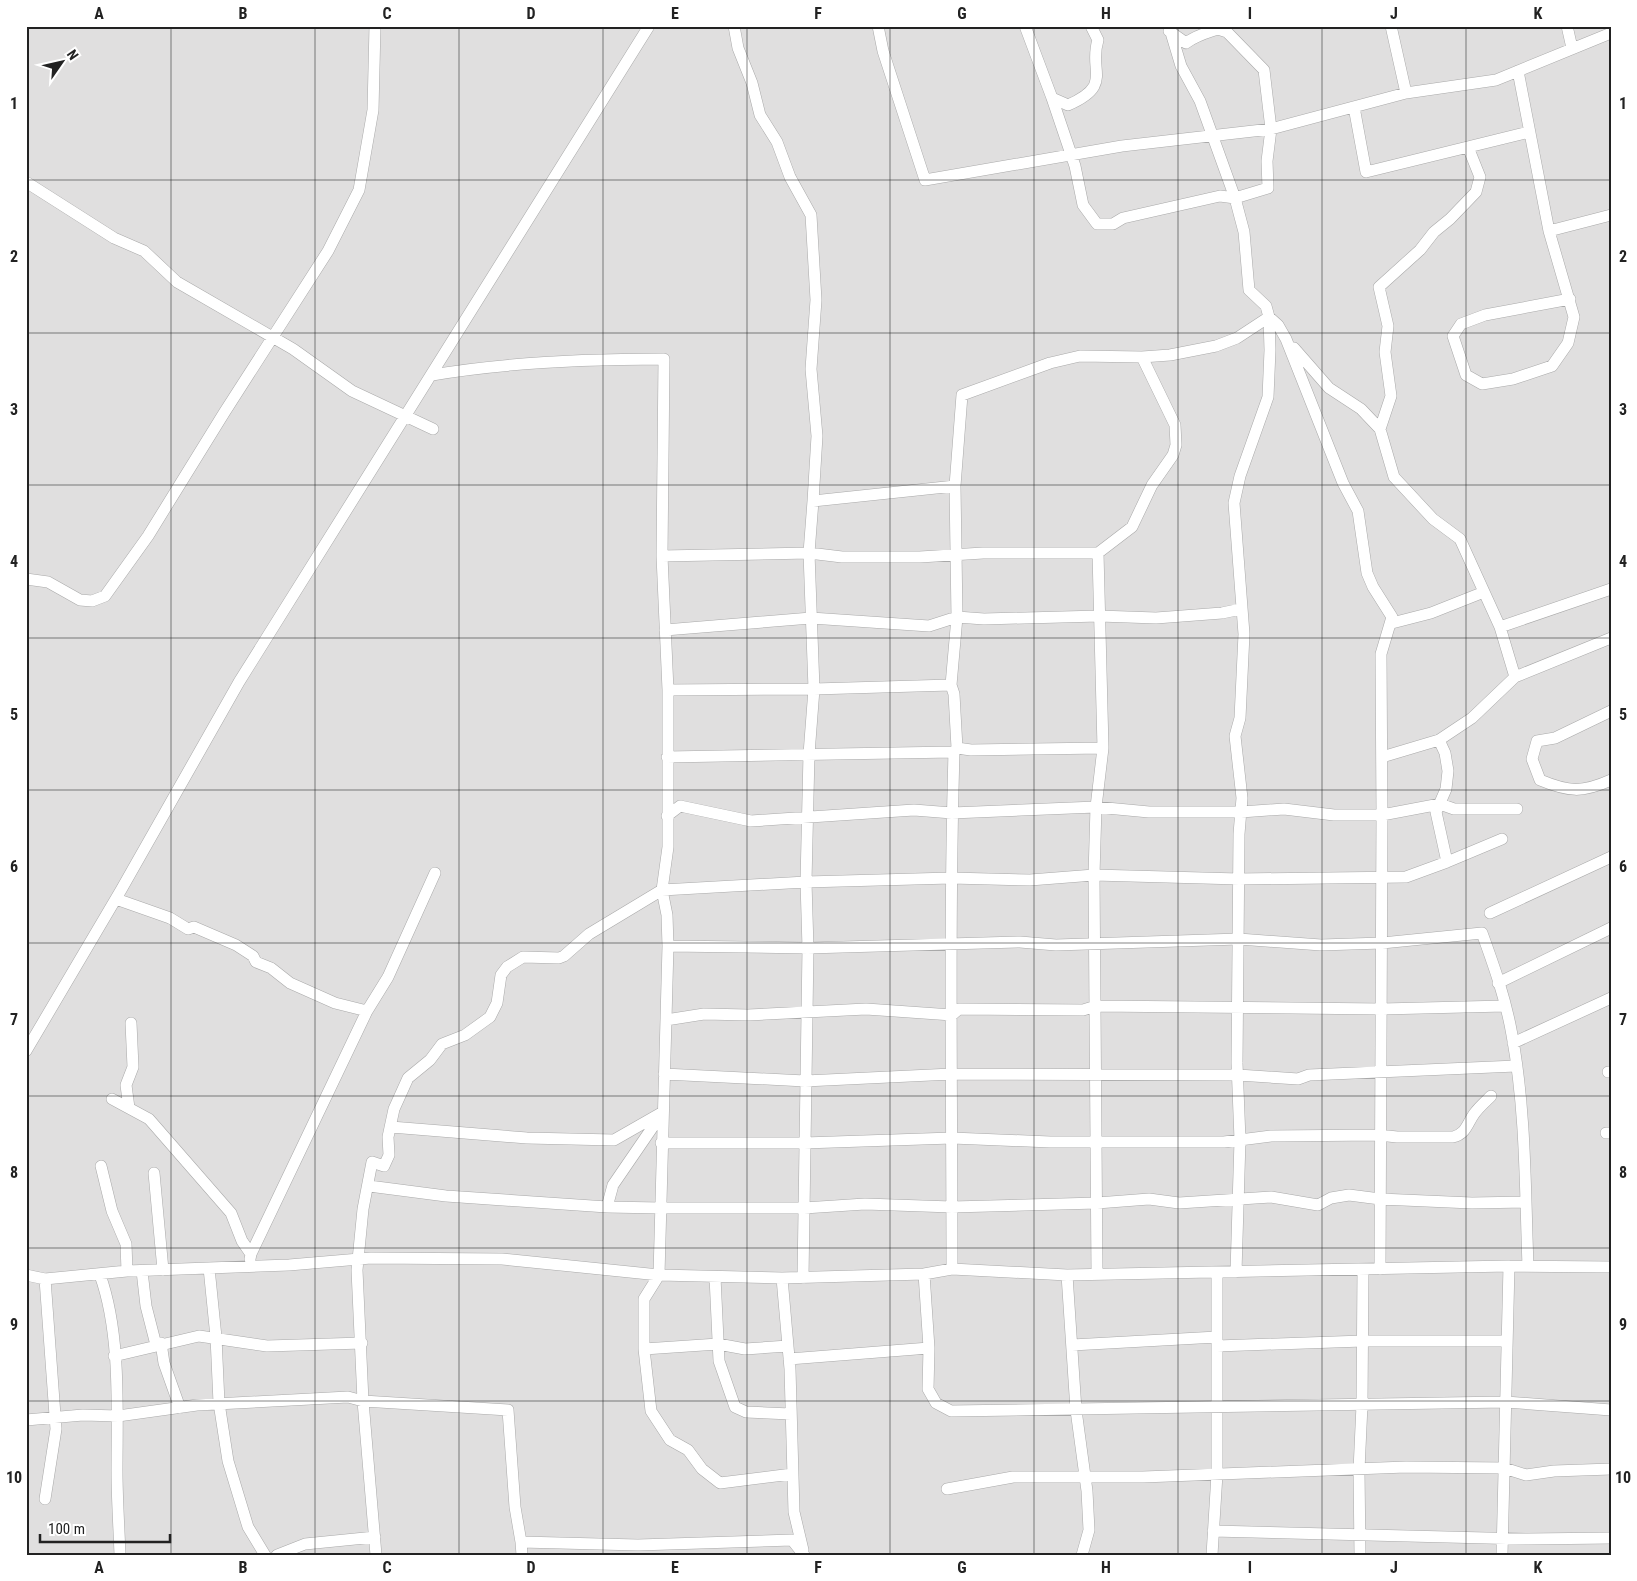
<svg xmlns="http://www.w3.org/2000/svg" width="1637" height="1581" viewBox="0 0 1637 1581" font-family="'Roboto Condensed',sans-serif">
<style>
.residential{fill:#e0dfdf}
.lines{fill:none;stroke-linecap:round;stroke-linejoin:round}
.minor-casing{stroke:#a9a9a9;stroke-width:12}
.minor{stroke:#fff;stroke-width:11}
.grid{fill:none;stroke:#222;stroke-width:1;stroke-opacity:0.55}
.neatline{fill:none;stroke:#222;stroke-width:2}
.grid-label{font-size:16px;text-anchor:middle;font-weight:bold;fill:#222}
</style>
<rect width="100%" height="100%" fill="#f3f0e8"/>
<!-- residential -->
<path class="residential" d="M26,26H1611V1555H26Z"/>
<g class="lines">
<defs>
<path id="minor" d="M734,26L738,48L752,83L760,115L777,142L790,177L811,215L816,300L811,369L817,436L813,501
M878,26L883,51L925,180L1122,146L1271,129L1406,93L1496,80L1611,33
M1025,26L1052,98L1068,105C1114,85 1088,71 1098,40L1091,26
M1169,26L1181,66L1200,101L1235,198L1244,232L1249,290L1266,306L1269,317L1270,350L1268,397L1240,476L1234,503L1244,634L1240,718L1235,736L1242,798L1239,834L1237,1063L1240,1140L1236,1272
M1391,26L1406,93
M1567,26L1572,48
M1518,71L1549,231L1574,317L1568,343L1552,366L1513,379L1482,384L1466,375L1453,336L1461,324L1485,315L1570,299
M1052,98L1075,166L1083,205L1097,224H1113L1123,218L1220,196L1235,198L1268,188L1267,161L1271,129L1264,70L1227,32L1218,29C1206,33 1197,35 1186,43L1169,31
M1354,107L1366,172L1529,132
M26,182L114,238L144,251L177,282L293,349L352,391L433,429
M1549,231L1611,215
M1269,317L1278,325L1286,339L1343,483L1358,511L1367,573L1373,587L1392,617L1381,654L1382,815L1440,804L1454,809H1517
M1294,348L1329,388L1361,409L1380,429L1394,477L1433,519L1460,539L1500,627L1515,677
M432,375C509,362 586,359 664,359L662,556
M1380,429L1391,396L1385,352L1388,326L1379,287L1420,250L1434,232L1450,219L1476,192L1480,177L1468,147
M955,486L813,501L809,553L842,557H920L983,553H1098
M26,579L48,582L80,600L92,601L105,596L148,536L224,413L328,251L359,190L373,110L375,26
M1392,623L1431,613L1484,592
M1500,627L1611,589
M665,630L811,618L929,626L957,617L984,619L1099,616L1156,618L1222,613L1241,609
M951,685L957,617L955,486L962,395L1050,363L1080,356L1142,357L1170,355L1216,346L1237,338L1269,317
M668,690L662,556L809,553L814,689L809,754L806,882L808,948L803,1278
M1611,711L1555,738L1537,741L1532,759L1540,780C1569,792 1582,793 1611,780
M1439,740L1445,753L1448,771L1446,789L1436,812L1447,862L1502,839
M667,757L954,752
M1382,757L1439,740L1472,718L1515,677L1611,638
M667,816L680,806L751,821L914,810L952,813L1096,807L1149,812H1241L1284,809L1334,815H1382L1380,1269
M116,899L170,918L188,929L194,927L236,945L253,956L256,962L271,968L290,983L335,1003L367,1011
M1490,913L1611,857
M668,946L808,948L1020,942L1056,945L1239,939L1321,945L1382,943L1482,933C1494,966 1506,1000 1512,1035C1526,1111 1525,1189 1528,1266
M1498,983L1611,928
M666,1020L704,1014L748,1015L866,1009L952,1015L959,1009L1083,1010L1096,1006L1382,1009L1505,1006
M1513,1043L1611,998
M26,1051L121,890L239,682L649,26
M1608,1072H1611
M664,1074L805,1081L952,1074L1238,1075L1298,1079L1309,1075L1516,1066
M112,1099L149,1119L156,1127L231,1213L242,1241L251,1254L250,1259
M129,1108L126,1085L133,1067L131,1023
M391,1127L527,1138L614,1140L663,1112L613,1185L607,1207
M1606,1133H1611
M661,1143H804L952,1138L1050,1142H1224L1271,1136L1379,1135L1397,1137H1453C1466,1134 1467,1124 1474,1114C1479,1107 1485,1102 1491,1096
M101,1166L112,1211L126,1244L127,1271
M154,1173L163,1270
M369,1186L446,1196L607,1207L660,1208H804L865,1204L952,1207L1097,1203L1149,1199L1179,1203L1271,1197L1318,1205L1331,1198L1349,1195L1380,1199L1472,1203L1526,1202
M251,1254L367,1011L388,977L435,873
M209,1268L216,1337L219,1403L228,1461L248,1527L265,1555
M952,1269C952,1097 949,924 954,752L957,748
M142,1271L146,1306L156,1345
M924,1274L929,1348L928,1389L936,1403L951,1411L1506,1402L1611,1410
M1097,1274L1094,875L1096,807L1103,748
M26,1275L45,1279L127,1271L289,1265L371,1258L502,1259L659,1275L782,1278L924,1274L952,1269L1067,1275L1509,1266L1611,1267
M100,1275C121,1333 117,1410 117,1471C117,1499 119,1527 120,1555
M1067,1275L1076,1410L1087,1491L1089,1530L1082,1555
M715,1277L719,1361L735,1407L746,1412L791,1414
M782,1278L790,1369L794,1512L803,1550
M45,1279L56,1429L45,1499
M161,1343L164,1363L180,1408
M1072,1345L1217,1337
M1217,1346L1363,1341H1506
M644,1349L718,1344L745,1349L788,1346
M114,1356L199,1336L267,1346L362,1343
M789,1359L929,1348
M26,1420L83,1415L118,1416L197,1405L348,1397L363,1401L508,1410L515,1507L521,1542L638,1545L792,1540L804,1555
M792,1474L720,1483L702,1469L688,1450L670,1440L651,1411L644,1349V1299L659,1275L668,946L667,915L662,890L806,882L951,878L1030,880L1094,875L1239,879L1406,877L1447,862
M947,1489L1013,1477H1143L1406,1467L1504,1468L1526,1475L1554,1471L1611,1469
M1213,1531L1528,1539L1611,1538
M521,1542L522,1555
M277,1555L305,1544L375,1537
M376,1555L363,1401L357,1270L363,1209L372,1162L384,1166L389,1155L388,1137L394,1109L408,1078L430,1060L442,1044L465,1035L490,1017L497,1003L501,975L507,967L523,957L559,958L564,956L589,934L662,890L668,847V690L814,689L951,685L954,694L957,748L971,750L1103,748L1098,553L1132,527L1152,485L1173,455L1176,445L1175,425L1142,357
M1212,1555L1217,1474V1272
M1360,1555L1359,1470L1362,1405L1363,1269
M1502,1555L1509,1266"/>
</defs>
<!-- minor casing -->
<use href="#minor" class="minor-casing"/>
<!-- minor -->
<use href="#minor" class="minor"/>
</g>
<!-- grid -->
<path class="grid" d="M171,26V1555M315,26V1555M459,26V1555M603,26V1555M747,26V1555M890,26V1555M1034,26V1555M1178,26V1555M1322,26V1555M1466,26V1555M26,180H1611M26,333H1611M26,485H1611M26,638H1611M26,790H1611M26,943H1611M26,1096H1611M26,1248H1611M26,1401H1611"/>
<!-- border -->
<rect width="1637" height="1581" fill="none" stroke="#ffffff" stroke-width="55"/>
<!-- north arrow -->
<g transform="translate(62 62) rotate(56)" stroke="#ffffff" stroke-width="4" paint-order="stroke">
<path d="M0-4L9 19L0 12L-9 19Z" fill="#222222"/>
<text y="-8" font-size="14" font-weight="bold" text-anchor="middle" fill="#222222">N</text>
</g>
<!-- scale -->
<path d="M40 1534v8h130v-8" fill="none" stroke="#222222" stroke-width="2.5"/>
<text x="48" y="1534" font-size="15" fill="#222222" stroke="#ffffff" stroke-width="4" paint-order="stroke">100 m</text>
<rect x="28" y="28" width="1582" height="1526" class="neatline"/>
<g class="grid-label">
<text x="99" y="19">A</text>
<text x="243" y="19">B</text>
<text x="387" y="19">C</text>
<text x="531" y="19">D</text>
<text x="675" y="19">E</text>
<text x="818" y="19">F</text>
<text x="962" y="19">G</text>
<text x="1106" y="19">H</text>
<text x="1250" y="19">I</text>
<text x="1394" y="19">J</text>
<text x="1538" y="19">K</text>
<text x="14" y="109">1</text>
<text x="1623" y="109">1</text>
<text x="14" y="262">2</text>
<text x="1623" y="262">2</text>
<text x="14" y="415">3</text>
<text x="1623" y="415">3</text>
<text x="14" y="567">4</text>
<text x="1623" y="567">4</text>
<text x="14" y="720">5</text>
<text x="1623" y="720">5</text>
<text x="14" y="872">6</text>
<text x="1623" y="872">6</text>
<text x="14" y="1025">7</text>
<text x="1623" y="1025">7</text>
<text x="14" y="1178">8</text>
<text x="1623" y="1178">8</text>
<text x="14" y="1330">9</text>
<text x="1623" y="1330">9</text>
<text x="14" y="1483">10</text>
<text x="1623" y="1483">10</text>
<text x="99" y="1573">A</text>
<text x="243" y="1573">B</text>
<text x="387" y="1573">C</text>
<text x="531" y="1573">D</text>
<text x="675" y="1573">E</text>
<text x="818" y="1573">F</text>
<text x="962" y="1573">G</text>
<text x="1106" y="1573">H</text>
<text x="1250" y="1573">I</text>
<text x="1394" y="1573">J</text>
<text x="1538" y="1573">K</text>
</g>
</svg>
